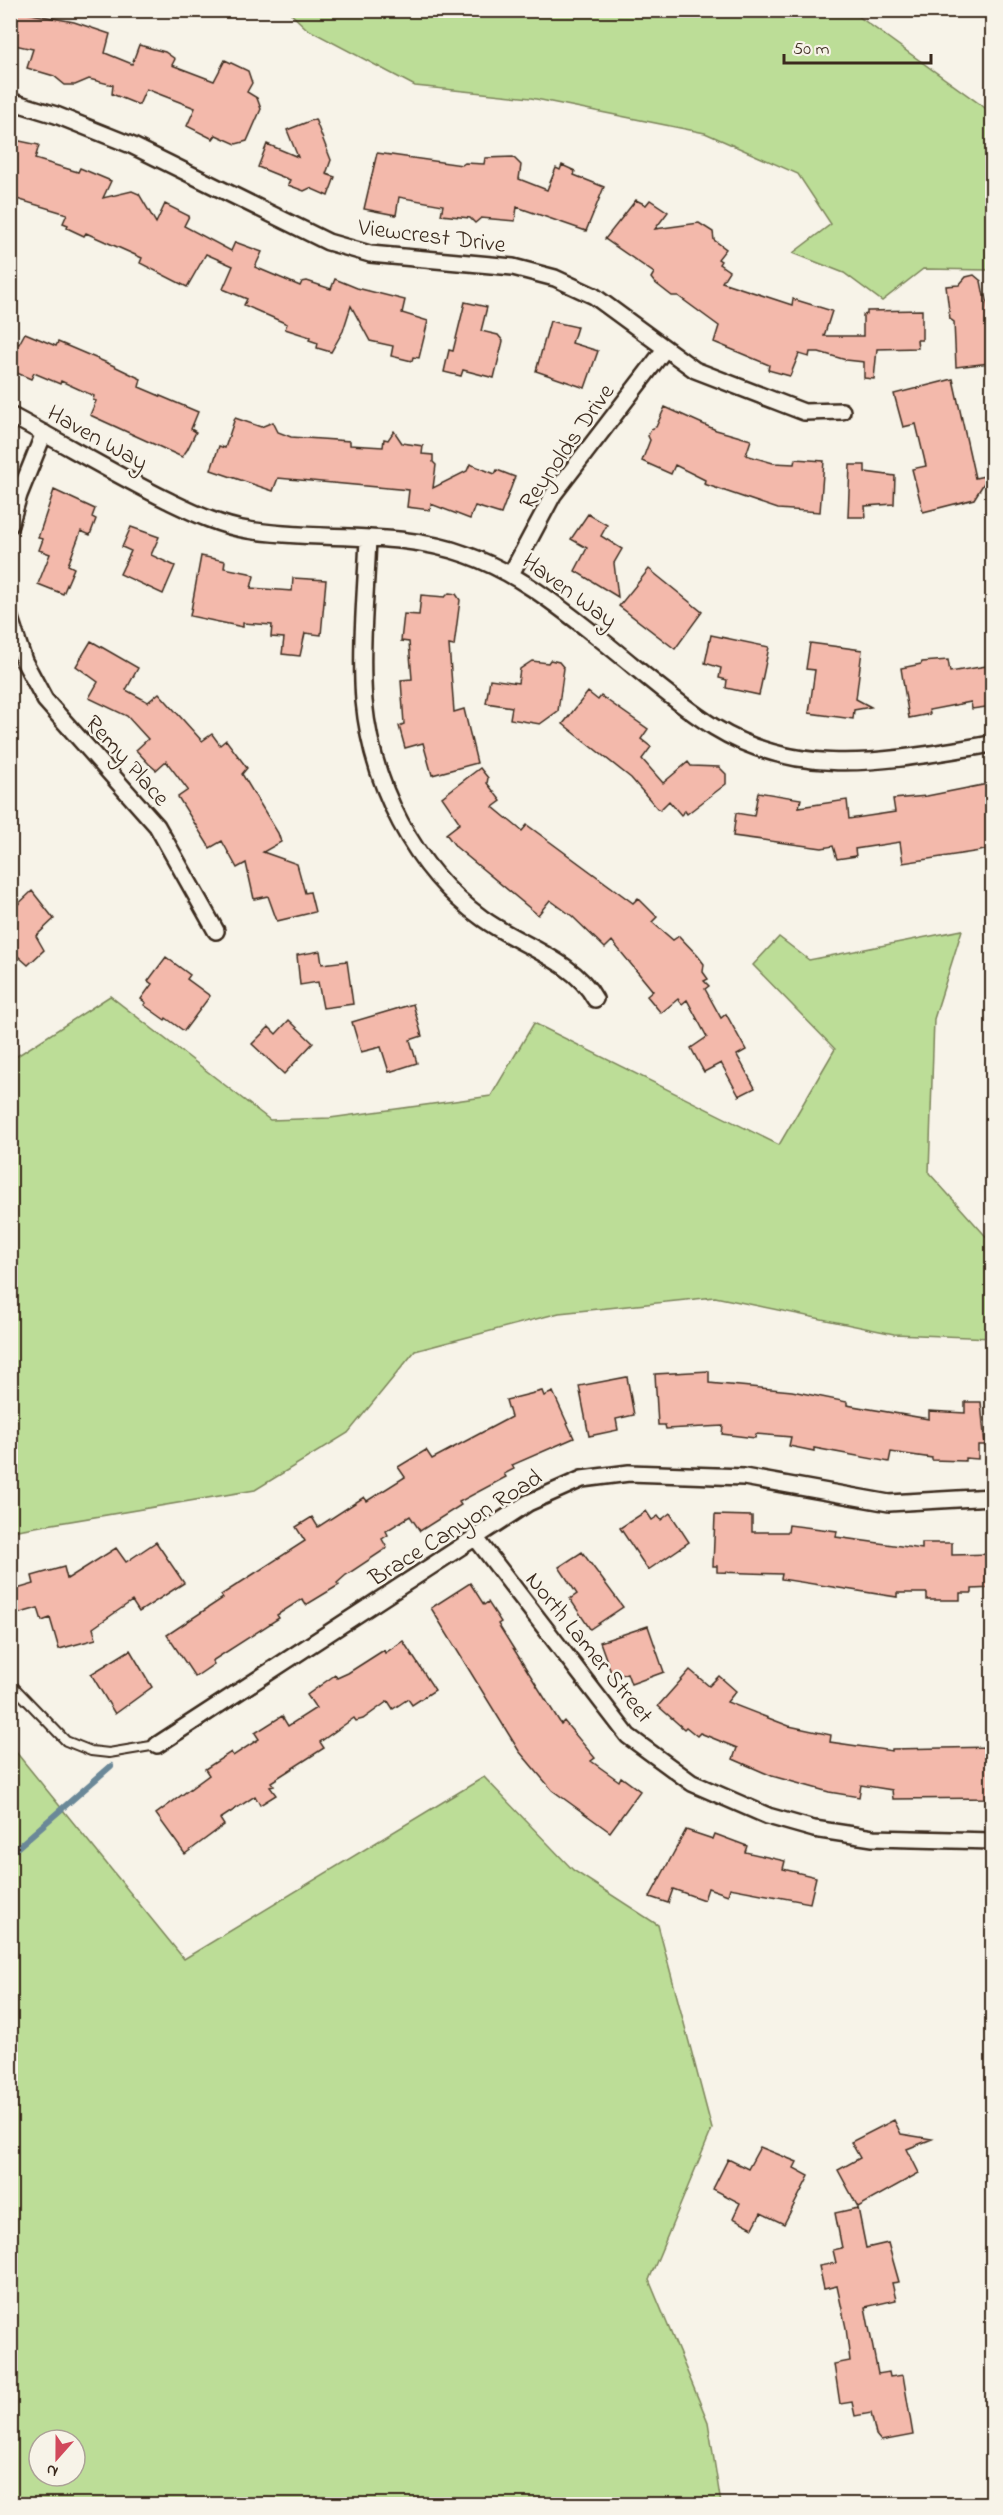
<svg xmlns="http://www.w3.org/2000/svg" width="1003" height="2515" viewBox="0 0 1003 2515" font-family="'Indie Flower',sans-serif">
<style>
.green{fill:#bcdd97;stroke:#7c845a;stroke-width:1.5;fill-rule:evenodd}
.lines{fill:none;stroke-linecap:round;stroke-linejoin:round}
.stream{stroke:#6a8898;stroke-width:6}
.building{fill:#f3b9ab;stroke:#3b2a1e;stroke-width:1.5}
.service-casing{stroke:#3b2a1e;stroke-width:12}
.minor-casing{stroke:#3b2a1e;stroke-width:20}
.service{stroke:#f7f3e8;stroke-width:8}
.minor{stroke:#f7f3e8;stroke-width:15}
.labels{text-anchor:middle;stroke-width:5;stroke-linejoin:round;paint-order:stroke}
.street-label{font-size:24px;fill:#3b2a1e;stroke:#f7f3e8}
</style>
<rect width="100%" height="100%" fill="#f7f3e8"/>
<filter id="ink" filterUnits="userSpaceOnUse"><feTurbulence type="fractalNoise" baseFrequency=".0167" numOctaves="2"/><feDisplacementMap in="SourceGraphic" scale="12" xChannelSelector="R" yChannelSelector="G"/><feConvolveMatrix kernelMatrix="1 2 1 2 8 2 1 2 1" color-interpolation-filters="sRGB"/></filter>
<g filter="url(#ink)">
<!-- green -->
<path class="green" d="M288,11H851L992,113V273L991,270L923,269L882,301L844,273L793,253L831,224L798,174L705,133L531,98L415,86L307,29Z
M962,930L934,1019L929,1173L992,1243V1338L894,1334L715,1297L559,1313L415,1351L348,1433L255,1490L11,1531V1056L14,1058L110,996L270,1120L330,1118L491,1096L534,1023L779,1145L835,1049L753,965L779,937L809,960Z
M11,1746L184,1959L484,1777L573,1870L658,1925L712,2129L649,2280L708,2422L721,2504H11ZM39,2440H75V2476H39Z"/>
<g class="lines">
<!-- stream -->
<path class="stream" d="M10,1854L111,1766"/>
</g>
<!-- building -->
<path class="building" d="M10,10L74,22L110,34L105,53L132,64L139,45L165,52L175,59L172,65L214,81L225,60L248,71L252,83L247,92L257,98L261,109L247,141L236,144L216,135L213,139L187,126L195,108L146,89L139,105L112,94L113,85L89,79L75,85H65L54,76L27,68L33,49L10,44Z
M315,119L331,160L326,174L335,177L328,196L310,188L304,191L288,185L290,180L258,167L267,144L298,157L287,130Z
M10,139L39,145L35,159L78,172L80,168L111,181L103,198L132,191L139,194L156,223L165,204L189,216L184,226L231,251L235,242L262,252L255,267L300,286L302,282L307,281L331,289L335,279L357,288L405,300L402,313L428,321L419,358L413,357L412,361L391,356L393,346L370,341L351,306L343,331L331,352L317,348L318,343L309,340L310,337L285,329L287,324L244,305L247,299L223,289L233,266L206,254L187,287L140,263L142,258L86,233L84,236L67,228L68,225L63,223L67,214L10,197Z
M377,153L462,165L465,163L484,164L485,158L513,157L521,165L519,179L547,190L556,168L560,170L562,165L575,171L574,175L604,187L586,231L517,207L515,221L481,218L475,223L470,218L441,215L443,205L399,197L396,215L364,209Z
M636,200L646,205L650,200L668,212L655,229L699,223L713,232L714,240L726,249L718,259L721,261L719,264L729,271L722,282L792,305L793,299L832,311L824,336H863V315L867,314V311L922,310V340H917L918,348L877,349L874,379L864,378V362L846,360L819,352H810L809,357L799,354L790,376L768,370L769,365L714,342L719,326L678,296H672L654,282L651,278L654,273L605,239Z
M974,275L981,281L984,296L986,295L993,338V344L988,345L990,363L956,367L954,322L950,319L946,286L959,285L966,277Z
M465,302L487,307L481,331L498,335L503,341L494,378L463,370L461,376L444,372L449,350L453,351Z
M550,321L577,327L572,343L598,351L585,388L536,371Z
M25,333L56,346L58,342L112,365L141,379L139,387L198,412L191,429L196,432L187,450L182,457L90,415L96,401L93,400L94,396L61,381L60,384L34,373L31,379L10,370V353L15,343L19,344Z
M953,379L975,478L989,475L974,499L923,512L912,469L926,466L916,424L903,427L894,394Z
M665,407L716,430L751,440L746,455L773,463L794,464L795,459L824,461L820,512L778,509L704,484L705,480L675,465L671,474L642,461L650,440L648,436L651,429L656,427Z
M235,418L261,427L273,422L278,432L291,437L350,441V445L383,447L384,439L388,440L394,431L402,443L423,446L422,454L433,455V462L436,465L433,488L467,471L470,464L495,474L497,470L515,477L501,514L475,506L470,519L431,504L430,510L407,507L409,490L278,478L273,491L211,470L219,446L225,448Z
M850,465H865V472L895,476L894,504L865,506L866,517H848Z
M54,490L95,509L92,517L96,519L90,535L81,531L68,565L74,568L63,594L38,584L50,554L39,550L43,539L38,538Z
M588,514L607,525L601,536L622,549L614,563L618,597L575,571L587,548L571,539Z
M131,527L159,537L151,555L175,566L163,594L120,574L131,551L122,547Z
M201,556L225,561L224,568L249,573L254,576L251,588L292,591L293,578L326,580L321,635L305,633L300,656L282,654L284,638L271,637L272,625L243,623V627L190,616Z
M649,569L702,612L675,649L619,606Z
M449,593L456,594L460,600L454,646L449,645L454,712L464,709L477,763L432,775L423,743L405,748L399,726L404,724L401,680L412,679L409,642L401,641L404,614L419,615L421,595L445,597Z
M711,635L769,647L759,695L726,688L727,680L719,678L721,668L705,663Z
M91,641L138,668L126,690L148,702L159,693L202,741L212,734L220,745L226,740L247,768L242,774L278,833L281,842L263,852L297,864L305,893L310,892L315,912L277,921L268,896L254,899L246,863L237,868L222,841L210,848L178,797L188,790L166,761L156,770L149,764L136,750L148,739L127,716L89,698L98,682L76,666Z
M810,643L862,650L856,699L871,707L854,710L853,719L809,713L815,670L806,669Z
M550,660L559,662L564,668L558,711L540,724L510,719L512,707L486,703L490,679L518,683L520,669L532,661L548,663Z
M948,660L950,672L993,665V706L972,709L971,702L929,710L930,714L909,718L901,668L921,664L922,662Z
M588,692L598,700L601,696L648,729L641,739L651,747L642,759L663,783L688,762L691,766L719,767L726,774V784L687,814L685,811L681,815L669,801L660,810L657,808L631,778L563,724Z
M480,768L488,778L487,783L501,801L493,807L522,831L527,825L633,903L638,898L657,917L652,922L673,940L679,936L698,956L704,964L703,972L708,979L704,981L709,986L705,989L721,1018L726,1014L746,1050L737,1055L755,1088L739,1096L721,1063L704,1072L691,1048L707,1037L687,1000L682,1004L678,999L661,1013L647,996L653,991L612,941L605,948L572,916L550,900L538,915L456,847L446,834L460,823L442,797Z
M993,783V848L980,851L903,863L900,842L855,849L856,856L837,859L833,846L822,848L733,836L736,813L754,816L758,792L801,799L799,807L847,800L849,819L895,812L893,799L927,796Z
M32,891L54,919L36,936L44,950L28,965L10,949V925L12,910Z
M320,951L322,964L347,961L353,1004L323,1008L318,982L300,985L297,955Z
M166,957L190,975L187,979L210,996L184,1031L166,1018L165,1020L144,1005L146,1003L141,999L152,984L148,981Z
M413,1004L422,1036L410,1040L417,1063L389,1072L381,1047L361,1052L352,1022Z
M289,1020L313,1043L284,1074L252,1044L269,1027L276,1034Z
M709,1371V1383L792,1391L847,1402V1405L929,1419V1411L965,1413V1402H981L985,1445H978V1459L965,1458V1461L932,1460V1458L891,1452L889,1462L814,1448V1451L789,1446L791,1437L756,1434L755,1438L722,1434L723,1426L666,1429L665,1425H658L655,1374Z
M627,1377L634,1415L616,1419L618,1430L589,1436L579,1386Z
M542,1391L544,1396L553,1392L574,1438L512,1465L514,1469L504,1474L506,1477L459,1502L461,1505L420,1531L410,1516L386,1531L388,1535L382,1539L387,1548L346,1575L337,1583L339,1585L306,1605L302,1599L277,1615L279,1618L212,1661L214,1664L195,1677L167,1635L223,1598L221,1595L305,1541L296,1527L312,1517L318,1527L364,1497L367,1501L405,1477L398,1467L426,1450L432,1459L511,1417L506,1400Z
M646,1511L652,1520L658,1516L661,1520L670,1513L689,1542L648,1570L620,1528Z
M715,1515L752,1516V1532H788L789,1525L837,1531L836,1537L922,1549V1543H952V1555L993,1554V1588L972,1589V1593H960V1600H927V1593H897V1597L781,1579L782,1574L717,1572V1566H713Z
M156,1542L184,1583L139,1612L132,1601L93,1628L96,1639L59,1649L50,1618L42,1621L38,1608L10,1616V1591L34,1584L32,1576L64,1567L67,1579L116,1548L126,1562Z
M582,1552L623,1607L590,1629L570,1599L577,1594L559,1567Z
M470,1583L484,1605L488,1602L501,1622L498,1624L561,1724L564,1721L595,1758L591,1761L619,1781L621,1777L640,1791L610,1832L552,1790L519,1751L431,1608Z
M648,1626L664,1672L631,1684L627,1673L613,1678L600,1642Z
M403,1641L435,1690L412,1705L408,1699L393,1709L388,1701L363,1719L356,1721L354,1718L320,1742L324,1748L271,1782L274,1786L270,1787L276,1795L260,1805L255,1796L220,1819L224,1825L185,1854L156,1814L209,1775L205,1769L231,1752L233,1756L259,1739L255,1733L282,1716L288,1726L316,1708L307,1695L335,1675L337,1678L348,1673L384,1650L385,1653Z
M130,1650L152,1687L115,1714L91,1674Z
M690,1670L709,1686L719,1676L736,1691L727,1702L789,1726L831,1735L830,1742L892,1751V1749L993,1747V1798L893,1799L892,1790L861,1785L859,1797L829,1792L772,1776L733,1759L737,1748L700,1733L697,1736L686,1727L684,1729L658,1706Z
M686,1830L713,1839L715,1834L747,1846L745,1852L785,1861L783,1869L816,1877L810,1903L730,1888L728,1895L708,1888L704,1900L673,1889L668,1903L650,1897Z
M894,2120L901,2134L932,2139L907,2149L919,2173L858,2207L838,2170L860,2158L851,2142Z
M760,2147L797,2162L794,2168L809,2176L784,2224L761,2213L753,2228L733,2218L740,2203L713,2189L728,2159L748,2169Z
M858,2208L866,2248L888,2243L899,2282L892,2283L896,2300L865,2307L878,2374L889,2372L890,2377L903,2375L913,2435L881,2441L876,2435L871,2413L855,2416L852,2402L840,2404L834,2364L850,2361L846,2328L837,2286L824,2289L819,2266L836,2263L833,2250L842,2248L835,2213Z"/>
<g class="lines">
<defs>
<path id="service" d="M10,1683L66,1741L91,1751L109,1753L157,1745"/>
<path id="minor" d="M10,101L56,115L131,145L328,242L370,254L513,267L555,278L594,296L695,370L804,412L842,411
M10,415C63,443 114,474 167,500C192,512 220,526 248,530C320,542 397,529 467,555C518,573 557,605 599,638C636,667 673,701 714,727C803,782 896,759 992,744
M10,525L19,495L44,433
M368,538C366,592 360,647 364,701C372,785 414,869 482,918C517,944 574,960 595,999
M511,574L553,495L665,349
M10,618L24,661L45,700L157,826L216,931
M475,1537L628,1736L692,1783L768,1816L814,1829L873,1838L992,1841
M157,1745L528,1503L582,1479L629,1473L744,1477L889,1503L992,1497"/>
</defs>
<!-- service casing -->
<use href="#service" class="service-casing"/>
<!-- minor casing -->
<use href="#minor" class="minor-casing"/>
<!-- service -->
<use href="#service" class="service"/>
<!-- minor -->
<use href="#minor" class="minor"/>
</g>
</g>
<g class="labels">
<!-- street labels -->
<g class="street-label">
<text transform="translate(432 235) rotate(7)" y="8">Viewcrest Drive</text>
<text transform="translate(98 437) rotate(29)" y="8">Haven Way</text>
<text transform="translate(566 446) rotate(-55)" y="8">Reynolds Drive</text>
<text transform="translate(570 590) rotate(36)" y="8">Haven Way</text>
<text transform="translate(128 760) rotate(48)" y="8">Remy Place</text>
<text transform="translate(455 1527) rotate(-32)" y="8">Brace Canyon Road</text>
<text transform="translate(590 1647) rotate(51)" y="8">North Lamer Street</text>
</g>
</g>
<!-- margin -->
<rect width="1003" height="2515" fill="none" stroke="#f7f3e8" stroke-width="36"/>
<rect x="18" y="18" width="967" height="2479" fill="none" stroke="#3b2a1e" stroke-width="2" filter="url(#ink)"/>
<!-- north arrow -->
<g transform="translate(57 2458) rotate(201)"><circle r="28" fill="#f7f3e8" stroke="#aca397" stroke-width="1.5"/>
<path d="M0-4.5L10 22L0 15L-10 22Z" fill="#d1495b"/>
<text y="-9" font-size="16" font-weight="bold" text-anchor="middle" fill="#3b2a1e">N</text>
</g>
<!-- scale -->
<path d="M784 54v9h147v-9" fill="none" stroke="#3b2a1e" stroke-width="3"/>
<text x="793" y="54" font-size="18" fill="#3b2a1e" stroke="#f7f3e8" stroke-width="4.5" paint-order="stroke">50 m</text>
</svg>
